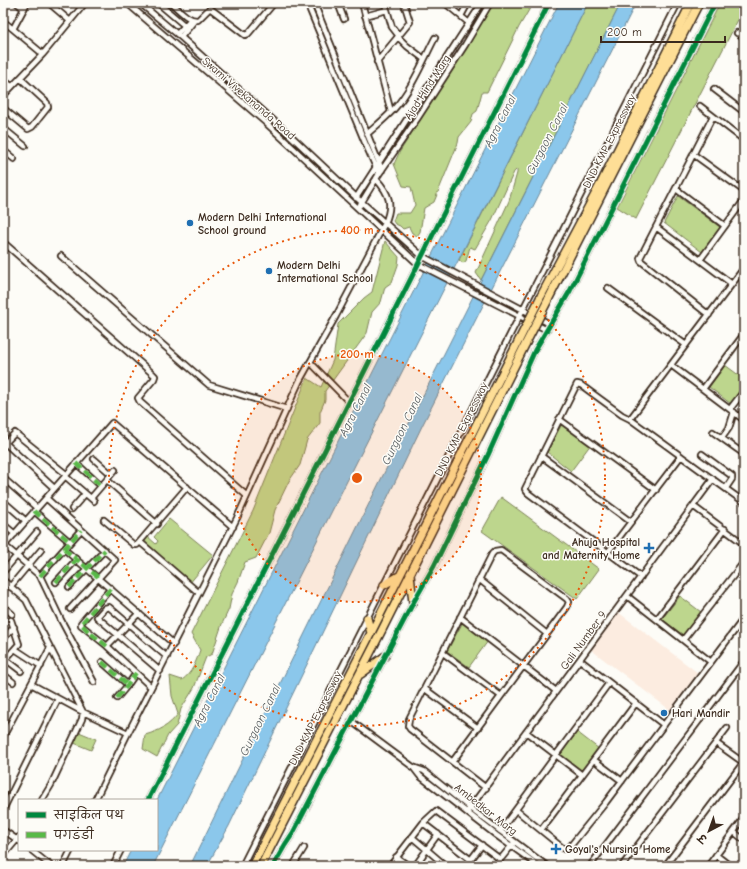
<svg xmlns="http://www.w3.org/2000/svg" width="747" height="869" viewBox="0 0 747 869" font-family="'Comic Neue','Playpen Sans Deva',sans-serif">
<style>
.built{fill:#fcece0}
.green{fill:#bdd68d;stroke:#7c8056}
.water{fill:#8bc7eb;stroke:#6b8899}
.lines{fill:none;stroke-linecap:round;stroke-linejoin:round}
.minor-casing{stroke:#3b2a1e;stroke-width:8}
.highway-casing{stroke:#3b2a1e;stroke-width:10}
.minor{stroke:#fdfcf7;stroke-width:4.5}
.highway{stroke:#fede96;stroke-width:7}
.highway-bridge-casing{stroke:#3b2a1e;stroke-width:10;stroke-linecap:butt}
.highway-bridge{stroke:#fede96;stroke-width:7}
.quiet{stroke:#58b947;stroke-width:4;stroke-dasharray:8 4;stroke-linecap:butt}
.cycleway-casing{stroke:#fdfcf7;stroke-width:8}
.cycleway{stroke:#00873e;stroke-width:5}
.ring{fill:none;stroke:#e8590c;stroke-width:2;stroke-dasharray:2 4}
.poi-dot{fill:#1f6fb2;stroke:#fdfcf7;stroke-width:1.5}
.labels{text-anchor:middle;stroke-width:3;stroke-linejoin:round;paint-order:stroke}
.street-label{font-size:11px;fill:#3b2a1e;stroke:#fdfcf7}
.poi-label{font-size:11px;font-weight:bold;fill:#3b2a1e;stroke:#fdfcf7;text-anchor:start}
.water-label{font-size:12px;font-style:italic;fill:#53595c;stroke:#fdfcf7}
.centre{fill:#e8590c;stroke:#fdfcf7;stroke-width:2}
.ring-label{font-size:12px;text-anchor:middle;font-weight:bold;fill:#e8590c;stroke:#fdfcf7;stroke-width:3;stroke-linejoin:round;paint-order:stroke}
</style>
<rect width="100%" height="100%" fill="#fdfcf7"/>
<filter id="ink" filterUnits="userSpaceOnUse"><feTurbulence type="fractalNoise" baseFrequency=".025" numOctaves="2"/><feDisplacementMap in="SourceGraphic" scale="8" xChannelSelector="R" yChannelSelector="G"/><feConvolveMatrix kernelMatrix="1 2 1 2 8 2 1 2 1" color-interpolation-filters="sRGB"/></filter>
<g filter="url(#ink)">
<!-- built -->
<path class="built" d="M618,612L698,673L670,710L590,649Z"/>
<!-- green -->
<path class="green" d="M494,3H533L519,27L489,88L487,92H482L477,111L473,114L471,122L459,137L458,143L434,202L424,208L420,232L417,236L412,233L409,227L403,229L400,226L395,224L393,221L396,213H410L415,205L411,187L403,186L394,164L399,153Z
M588,3H621L481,280L476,273L509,201L517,173V169L514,172L492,220L475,249L470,247L466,261L463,263L459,260Z
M720,3H744V8L636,219L617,207Z
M678,196L721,228L702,252L664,223Z
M385,241L399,257L398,265L392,282L385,287L381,302L372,312L367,333L325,391V400L320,412V423L307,440L300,465L289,481L275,510L269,533L256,558L245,562L238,582L232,594L229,609L222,624L212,654L206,657L194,688L181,709L177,725L168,735L157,757L143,749L145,735C159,731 169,726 178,714L172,696L170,676L182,680C192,673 196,662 200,650L191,634L253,511L307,378L321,387L333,360L338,324L364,298L372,292Z
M725,365L744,379V386L731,404L709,387Z
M563,422L591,444L571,471L547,452Z
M501,497L599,569L577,599L482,531Z
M169,519L213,555L189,584L140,545L147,536L156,544L158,541L154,537Z
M680,596L701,612L683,635L662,619Z
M463,622L488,641L469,667L447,651Z
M79,732L96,739L91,750L74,743Z
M577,732L599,749L582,772L560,755Z"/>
<!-- water -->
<path class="water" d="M559,3H588L153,866H123L131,850H157V800Z
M621,3H636L423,424L229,826L207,866H190L394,453Z"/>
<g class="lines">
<defs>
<path id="minor" d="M17,3L24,9
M27,3L13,29L43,54
M49,3L70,21
M127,3L265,122L418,264L547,330
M140,3L183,39L291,136L357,198L422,256L550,324
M158,3L184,25
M171,3C179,9 188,21 198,20L209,9H211L245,35L248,34L274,3
M307,3L366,145L379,174
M314,3L382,170
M338,3L344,19
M362,3L391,112
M445,3L469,23
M387,10L392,27L399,36
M365,16L387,10L385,3
M461,16L468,3
M3,21L13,29
M737,33L744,37
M177,34L191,19
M181,37L194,21
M398,37L407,46L424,59
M377,62L410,22L404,3
M3,79L11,86
M714,89L744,112
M3,96L43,54L85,3
M700,106L744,140
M3,108L28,129L32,127L48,107L47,103L20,78
M3,128L25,146
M367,134C376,126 386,118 394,109C412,89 423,61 435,38
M3,150L14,159
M693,154L744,191
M676,189L725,226
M356,198L482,3
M360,205L379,174L417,119L465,45L490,3
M656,227L732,284
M3,242L153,374L155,376L154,379L138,398L140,402L247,496
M61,256L209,385L287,409
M700,260L744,200
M608,288L686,345
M709,315L641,261L640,258L713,116
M310,362L349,402
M671,365L744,420
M703,389L744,334
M730,409L744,391
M559,419L656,490
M630,419L744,268
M713,432L744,454
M722,438L729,428L734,412
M4,442L54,488
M5,443L15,433L66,474
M702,454L732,476V479L726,488
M541,456L631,522
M94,459L111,474
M76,463L101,486
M65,476L94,501
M3,478L37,508
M107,480L157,524
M46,498L115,560L70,609
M91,498L115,470
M3,501L26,521
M693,506L744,544
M72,509L85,494
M34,511L70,542
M104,520L134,545H137L187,487
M3,524L15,534
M140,542L199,593
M4,545L40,576L61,620L94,682
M3,547L112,423L233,527
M64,549L174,644
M608,552L681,456
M3,572L37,532
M40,576L81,530
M641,577L528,493L525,489L577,384L581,385L622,415L630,419L744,502
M3,580L26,600L83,712L82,719L51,785L42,800
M480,580L547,634
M56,582L77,559
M10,587L41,550
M69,587L105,550
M111,588L81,623V625L107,646L151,687
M627,596L711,662
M3,606L12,614
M460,617L556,691
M657,619L725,529
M3,639L14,627
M683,640L744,562
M107,646L139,613
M15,649L41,666
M443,653L501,696
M4,658L21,671
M580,660L664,725
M3,662L19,644L11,620
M102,662L128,685
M160,671L97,617L105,608L109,607L167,657
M3,674L13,682
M31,684L83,712L128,733
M425,689L478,728
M117,698L127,686L136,673
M351,721L413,767L424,771L475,812L547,866
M526,732L582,775
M3,737L50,648
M716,743L744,763
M594,760L622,781
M453,761L567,607L569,602L567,599L501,550L495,551L492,554L409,719L408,726L410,729L486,788
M413,767L420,776L496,835L539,866
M95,800L128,733L237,518L299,382L336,316L385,223C393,205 390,194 376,179
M148,800L325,450L549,3
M3,810L58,699
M516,810L564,849H568L606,802L744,618
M467,812L713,479
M423,823L471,860
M3,830L19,841
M541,830L636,703
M500,831L609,683
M734,832L744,840
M412,837L446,866
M31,850L51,866
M716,855L730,866
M3,856L19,837
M396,857L409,866
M3,862L7,866
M63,866L71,850
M113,866L121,850
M242,866L519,317L678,3
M273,866L285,845L293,833L413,603L434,566L488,455L535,350L570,291L715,3
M293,866L304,848
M390,866L423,823L436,811L500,859
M415,866L438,834
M466,866L482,845
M495,866L513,844
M590,866L744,661
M622,866L727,728
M665,866L743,763
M708,866L744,818"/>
<path id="highway" d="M541,296L600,185L691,3
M548,300L699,3
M410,574L413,603
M384,585L399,576
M367,618L371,633
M361,674L385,656
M252,866L371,633L519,340
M261,866L383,628L526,343"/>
</defs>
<!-- minor casing -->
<use href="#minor" class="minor-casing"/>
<!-- highway casing -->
<use href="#highway" class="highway-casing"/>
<!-- minor -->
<use href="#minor" class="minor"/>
<!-- highway -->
<use href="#highway" class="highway"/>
<defs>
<path id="highway-bridge" d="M519,340L541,296
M526,343L548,300"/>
</defs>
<!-- highway-bridge casing -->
<use href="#highway-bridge" class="highway-bridge-casing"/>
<!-- highway-bridge -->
<use href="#highway-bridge" class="highway-bridge"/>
<!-- quiet -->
<path class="quiet" d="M76,463L101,486
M34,511L70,542
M64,549L98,577
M40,576L81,530
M56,582L77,559
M69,587L105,550
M107,646L89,632L81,624L111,588
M102,662L128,685
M117,698L127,686L136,673"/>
<defs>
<path id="cycleway" d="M148,800L325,450L549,3
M273,866L285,845L293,833L413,603L434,566L488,455L535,350L570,291L715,3"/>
</defs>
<!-- cycleway casing -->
<use href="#cycleway" class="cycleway-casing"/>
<!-- cycleway -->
<use href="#cycleway" class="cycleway"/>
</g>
</g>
<!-- distance rings -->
<circle cx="357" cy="478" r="124" fill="#e8590c" fill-opacity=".12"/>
<g class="ring">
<circle cx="357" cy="478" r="124"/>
<circle cx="357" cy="478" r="248"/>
</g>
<!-- markers -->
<g class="poi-dot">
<circle cx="190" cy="223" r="4"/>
<circle cx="269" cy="271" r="4"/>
<path d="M647 542h4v4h4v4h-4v4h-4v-4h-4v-4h4z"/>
<circle cx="664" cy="713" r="4"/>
<path d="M554 843h4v4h4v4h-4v4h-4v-4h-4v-4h4z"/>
</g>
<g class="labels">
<!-- street labels -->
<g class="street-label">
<text transform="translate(427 87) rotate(-57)" y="4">Ajad Hind Marg</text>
<text transform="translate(249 98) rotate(41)" y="4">Swami Vivekananda Road</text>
<text transform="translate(609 141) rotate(-63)" y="4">DND KMP Expressway</text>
<text transform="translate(461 429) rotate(-63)" y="4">DND KMP Expressway</text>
<text transform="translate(583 640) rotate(-54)" y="4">Gali Number 9</text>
<text transform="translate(315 718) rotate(-63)" y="4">DND KMP Expressway</text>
<text transform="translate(486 809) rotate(38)" y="4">Ambedkar Marg</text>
</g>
<!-- poi labels -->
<g class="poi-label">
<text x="198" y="221">Modern Delhi International<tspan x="198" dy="13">School ground</tspan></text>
<text x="277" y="269">Modern Delhi<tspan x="277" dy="13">International School</tspan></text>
<text x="640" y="546" text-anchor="end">Ahuja Hospital<tspan x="640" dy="13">and Maternity Home</tspan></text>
<text x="672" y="717">Hari Mandir</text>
<text x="565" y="853">Goyal's Nursing Home</text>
</g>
<!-- water labels -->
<g class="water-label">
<text transform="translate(500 121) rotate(-63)" y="4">Agra Canal</text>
<text transform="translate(547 139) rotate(-63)" y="4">Gurgaon Canal</text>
<text transform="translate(355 410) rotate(-63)" y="4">Agra Canal</text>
<text transform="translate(402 429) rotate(-64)" y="4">Gurgaon Canal</text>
<text transform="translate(209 700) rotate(-63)" y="4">Agra Canal</text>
<text transform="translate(260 720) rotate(-64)" y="4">Gurgaon Canal</text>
</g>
</g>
<circle cx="357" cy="478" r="6" class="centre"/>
<g class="ring-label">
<text x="357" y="234">400 m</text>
<text x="357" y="358">200 m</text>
</g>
<!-- margin -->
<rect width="747" height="869" fill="none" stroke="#fdfcf7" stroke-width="16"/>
<rect x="8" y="8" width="731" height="853" fill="none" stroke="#3b2a1e" stroke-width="1.5" filter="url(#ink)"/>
<!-- legend -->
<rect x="18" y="799" width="140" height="52" fill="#fdfcf7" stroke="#afa8a0"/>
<rect x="26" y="812" width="20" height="6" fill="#00873e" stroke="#afa8a0"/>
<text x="54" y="819" font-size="12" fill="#3b2a1e">साइकिल पथ</text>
<rect x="26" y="832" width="20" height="6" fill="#58b947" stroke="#afa8a0"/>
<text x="54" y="839" font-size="12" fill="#3b2a1e">पगडंडी</text>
<!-- north arrow -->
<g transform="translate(709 831) rotate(221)" stroke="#fdfcf7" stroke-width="3" paint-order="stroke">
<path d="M0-3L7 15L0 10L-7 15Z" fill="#3b2a1e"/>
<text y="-6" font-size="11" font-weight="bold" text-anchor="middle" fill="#3b2a1e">उ</text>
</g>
<!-- scale -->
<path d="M601 36v6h124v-6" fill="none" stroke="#3b2a1e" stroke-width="2"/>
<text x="607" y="36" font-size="12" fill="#3b2a1e" stroke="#fdfcf7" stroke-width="3" paint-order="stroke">200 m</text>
</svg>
